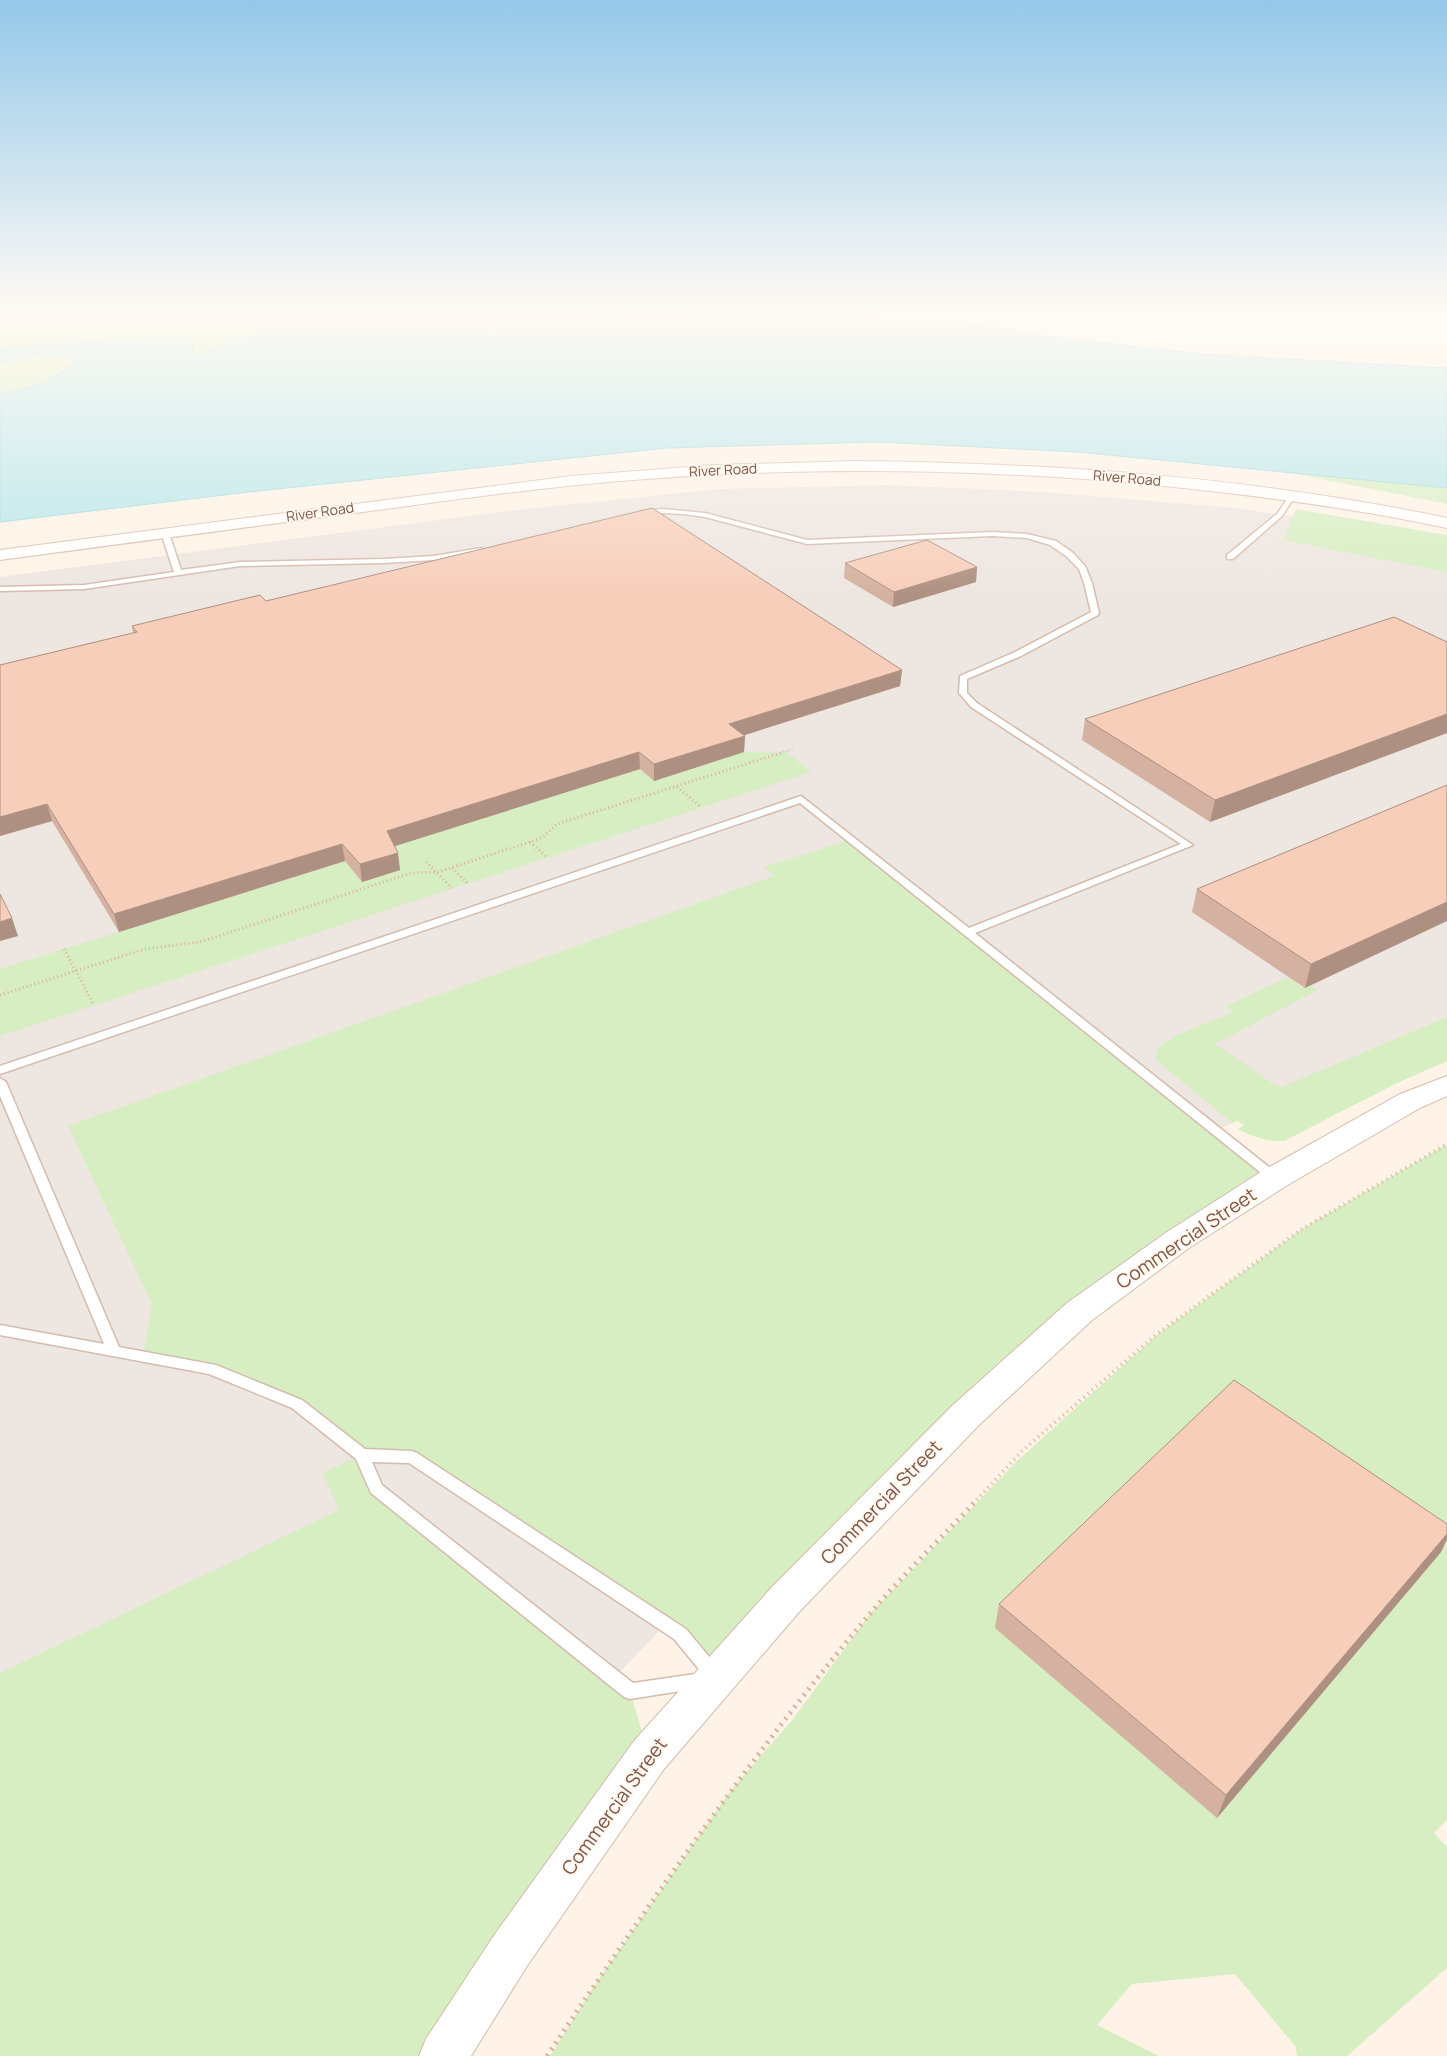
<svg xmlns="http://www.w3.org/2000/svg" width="1447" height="2056" viewBox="0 0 1447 2056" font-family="Manrope,sans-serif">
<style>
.industrial{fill:#eee6e0}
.green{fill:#d7eec2}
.water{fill:#b7e6ea;stroke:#9dd7dd}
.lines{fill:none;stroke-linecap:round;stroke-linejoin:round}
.service-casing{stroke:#d4bcad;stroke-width:3}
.tertiary-casing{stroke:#d4bcad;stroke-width:2}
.secondary-casing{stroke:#dabdac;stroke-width:2}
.path-far3{stroke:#dcb19d;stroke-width:2;stroke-dasharray:0.5 2;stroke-linecap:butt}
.path-far2{stroke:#dcb19d;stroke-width:3;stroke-dasharray:1 3;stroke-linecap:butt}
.path-far1{stroke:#dcb19d;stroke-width:4;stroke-dasharray:1 4.5;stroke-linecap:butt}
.path{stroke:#dcb19d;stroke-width:5;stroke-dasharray:2 5.5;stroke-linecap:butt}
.service{fill:#fff;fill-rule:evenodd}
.tertiary{fill:#fff;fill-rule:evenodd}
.secondary{fill:#fff;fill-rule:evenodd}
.wall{fill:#d4b1a0}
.shaded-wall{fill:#ad9082}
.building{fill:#f7ceba;stroke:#ad9082}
.labels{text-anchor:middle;stroke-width:4;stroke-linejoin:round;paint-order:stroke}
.far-street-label{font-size:14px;fill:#7b5647;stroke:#fff7ee}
.near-street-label{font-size:19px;fill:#7b5647;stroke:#fff7ee}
</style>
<rect width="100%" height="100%" fill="#fef3e6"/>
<!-- industrial -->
<path class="industrial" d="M888,485L1043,492L1236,508L1386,531L1447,543V1026L1177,1148L903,1376L419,1882L0,2056V577L516,510L719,489Z"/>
<!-- green -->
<path class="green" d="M0,310H690L689,319L438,331L284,333L236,339L202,355L194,354V350L184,339C122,337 61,344 0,350Z
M45,355H66L79,361L45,383L0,395V363Z
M1285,472L1447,488V504Z
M1296,509L1447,535V572L1283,540Z
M744,752L788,753L811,772L0,1036V969L640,769L654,781Z
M852,839L1275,1178L1079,1312L717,1678L680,1634L412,1457L363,1455L376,1489L630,1691L649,1755L443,2056H0V1673L339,1510L323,1473L362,1454L297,1404L206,1371L143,1357L152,1304L68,1126L774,876L764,867Z
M1289,977L1303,988L1310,985L1318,990L1215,1044L1275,1085L1282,1087L1447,1017V1061L1395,1084L1284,1141C1267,1142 1254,1137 1238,1129L1244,1125L1237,1121L1233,1123L1163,1066L1156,1059C1156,1054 1156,1051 1159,1048C1169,1036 1218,1019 1234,1012L1226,1006Z
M1447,1144V1820L1434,1833L1447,1847V1968L1347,2056H1297L1296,2047L1235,1974L1132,1984L1097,2025L1159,2056H550L594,1986L714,1814L732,1789L793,1719L869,1615L1016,1462L1158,1334L1302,1229Z"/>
<!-- water -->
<path class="water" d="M689,319H854L963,322L1043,336L1202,354L1447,368V488L1078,452L878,442L667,448L249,492L0,522V395L45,383L79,361C54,349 26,358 0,363V350C41,346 82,342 123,340C145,339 173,334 192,344L194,354L202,355L236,339L284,333L438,331Z"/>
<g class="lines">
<defs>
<path id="service" d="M594,310H602L611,314L610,323L605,322L606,316Z
M1078,310H1084V312L1079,313Z
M1237,310H1242L1244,312L1241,314Z
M1290,495L1295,496L1282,516L1233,559H1227V555L1277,514Z
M663,509L705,513L807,540L992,532L1027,534L1056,541L1072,552L1085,566L1092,583L1099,613L1098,615L1021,656L967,679V693L977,703L1193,845L975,933L1279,1175L1281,1178L1279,1181H1271L800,803L0,1074V1066L801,796L969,928L1181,844L971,707L959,693L960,676L1015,652L1091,612L1084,583L1079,569L1066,556L1050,545L1027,538L992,536L807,544L705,517L684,514L663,513L642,515L639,513L642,511Z
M162,531L169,533L181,570L240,562L384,559L434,556L481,548L485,550L481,552L434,560L384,563L240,566L84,589L0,591V587L84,585L174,572L161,533Z
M0,1078L6,1082L119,1347L216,1365L302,1400L365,1449L412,1451L417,1453L686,1629L720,1670L722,1675L720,1680L714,1683L708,1680L706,1685L700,1688L630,1699L624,1697L371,1493L356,1459L292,1408L209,1374L0,1335V1325L104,1344L0,1096ZM372,1462L409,1463L674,1639L702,1673L633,1683L382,1485Z"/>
<path id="tertiary" d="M1447,1076V1096L1420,1108L1286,1186L1189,1248L1091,1321L979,1425L800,1611L664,1769L527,1966L471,2056H419L426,2039L495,1934L634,1741L772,1587L953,1405L1067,1303L1167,1232L1264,1170L1400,1094Z"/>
<path id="secondary" d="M854,461C1053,463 1252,477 1447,518V528C1354,508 1260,496 1165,486C993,469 819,466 646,479C546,486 447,501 348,514C232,529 116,544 0,560V550L571,476L715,465Z"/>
</defs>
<!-- service casing -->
<use href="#service" class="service-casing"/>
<!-- tertiary casing -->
<use href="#tertiary" class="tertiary-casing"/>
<!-- secondary casing -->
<use href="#secondary" class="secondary-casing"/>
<!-- path-far3 -->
<path class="path-far3" d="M141,310C173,335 270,332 308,318L312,310
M71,319L69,314L76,310
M780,753L794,749"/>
<!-- path-far2 -->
<path class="path-far2" d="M677,787L701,807
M530,842L547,857
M426,862L452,888
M452,868L467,883
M64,949L94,1005
M0,995L145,949L200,942L411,873L438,872L530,842L543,837L557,824L784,752"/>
<!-- path-far1 -->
<path class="path-far1" d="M973,1504L1022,1451L1157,1334L1302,1229L1447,1144"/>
<!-- path -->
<path class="path" d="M547,2056C648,1905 751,1756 868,1616C901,1577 939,1540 974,1503"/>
<!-- service -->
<use href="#service" class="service"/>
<!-- tertiary -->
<use href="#tertiary" class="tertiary"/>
<!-- secondary -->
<use href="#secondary" class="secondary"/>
</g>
<!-- wall -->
<path class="wall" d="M845,563L977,567L976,582L893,607L844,578Z
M266,601L902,670L900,686L744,735L745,736L744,752L654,781L640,769L394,846L400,870L362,882L345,861L119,932L52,821L0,836V665L133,633L132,626Z
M1447,642V733L1210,822L1082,740L1085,719Z
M1447,785L1305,988L1192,912L1197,889Z
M1447,1524V1539L1441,1552L1217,1818L995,1628L999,1604Z"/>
<!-- shaded-wall -->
<path class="shaded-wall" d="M977,567L976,582L893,607L894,592Z
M902,670L900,686L729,740V724Z
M1447,714V733L1210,822L1215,800Z
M745,736L744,752L654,781V764Z
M639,752L640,769L389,848L387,831Z
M47,804L52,821L0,836V817Z
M342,844L345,861L119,932L114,914Z
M398,853L400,870L362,882L360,864Z
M1447,902V921L1305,988L1311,964Z
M12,918L18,936L0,941V922Z
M1447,1534V1539L1441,1552L1217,1818L1226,1795Z"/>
<!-- building -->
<path class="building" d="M652,508L902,670L729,724L745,736L654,764L639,752L387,831L398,853L360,864L342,844L114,914L47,804L0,817V665L137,632L132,626L260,595L266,601Z
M927,540L977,567L894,592L845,563Z
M1394,617L1447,642V714L1215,800L1085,719Z
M1447,785V902L1311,964L1197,889Z
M0,894L12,918L0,922Z
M1234,1380L1447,1524V1534L1226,1795L999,1604Z"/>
<!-- sky -->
<linearGradient id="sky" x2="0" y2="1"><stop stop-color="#94c8e9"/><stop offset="0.52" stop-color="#fffaf4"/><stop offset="1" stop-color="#fffaf4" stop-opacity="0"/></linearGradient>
<rect width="1447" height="598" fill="url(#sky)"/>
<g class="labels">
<!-- far-street labels -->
<g class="far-street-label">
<text transform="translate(723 470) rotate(-3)" y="5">River Road</text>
<text transform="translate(1127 478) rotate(5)" y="5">River Road</text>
<text transform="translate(320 512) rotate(-8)" y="5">River Road</text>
</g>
<!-- near-street labels -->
<g class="near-street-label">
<text transform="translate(1186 1238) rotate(-34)" y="7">Commercial Street</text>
<text transform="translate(881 1502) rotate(-46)" y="7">Commercial Street</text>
<text transform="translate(614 1806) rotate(-54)" y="7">Commercial Street</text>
</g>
</g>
</svg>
